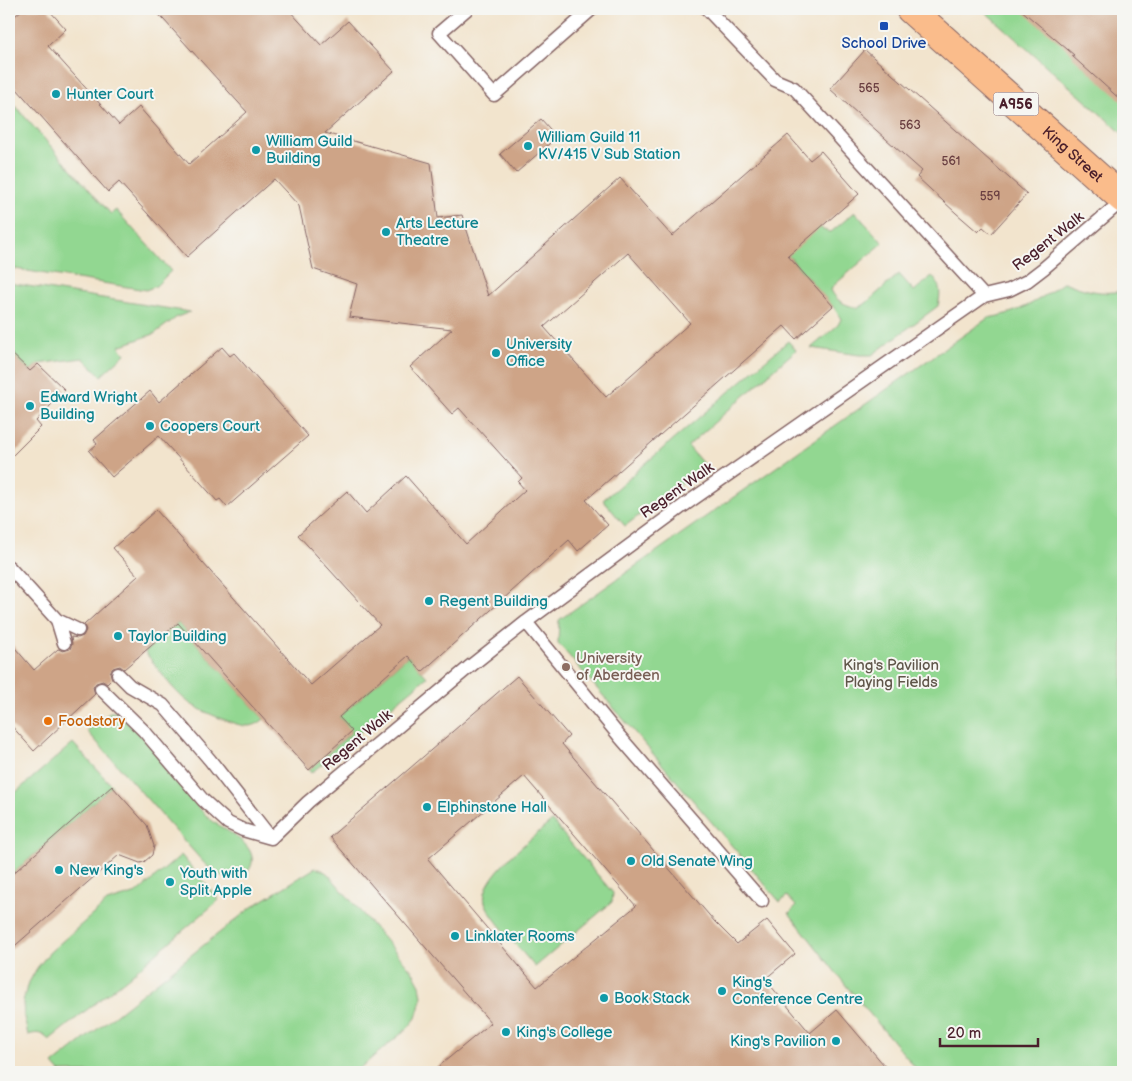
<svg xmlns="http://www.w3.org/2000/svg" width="1132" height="1081" viewBox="0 0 1132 1081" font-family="'Balsamiq Sans',sans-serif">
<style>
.green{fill:#92d791;stroke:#6e7b5e}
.building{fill:#cea487;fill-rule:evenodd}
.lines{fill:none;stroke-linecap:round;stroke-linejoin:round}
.service-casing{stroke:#856464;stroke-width:15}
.primary-casing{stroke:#856464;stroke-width:30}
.service{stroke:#fff;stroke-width:12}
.primary{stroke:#fabc8b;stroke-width:28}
.transit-dot{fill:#1a4fb4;stroke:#f6f6f2;stroke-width:2}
.culture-dot{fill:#0f9aa8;stroke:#f6f6f2;stroke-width:2}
.education-dot{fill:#8d6e63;stroke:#f6f6f2;stroke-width:2}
.food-dot{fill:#e8710a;stroke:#f6f6f2;stroke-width:2}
.labels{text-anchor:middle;stroke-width:4;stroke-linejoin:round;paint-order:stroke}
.number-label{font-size:12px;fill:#6b4042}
.shield{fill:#f6f6f2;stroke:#7e6067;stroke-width:1}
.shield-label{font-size:14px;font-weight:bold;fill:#4a1f2b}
.transit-label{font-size:15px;fill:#164399;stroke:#f6f6f2}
.culture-label{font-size:15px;fill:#0d838f;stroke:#f6f6f2;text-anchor:start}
.street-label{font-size:15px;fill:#4a1f2b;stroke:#f6f6f2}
.education-label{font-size:15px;fill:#785e54;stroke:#f6f6f2;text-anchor:start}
.park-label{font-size:15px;fill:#60564a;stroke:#f6f6f2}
.food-label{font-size:15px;fill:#c56008;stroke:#f6f6f2;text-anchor:start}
</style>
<rect width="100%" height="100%" fill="#f6f6f2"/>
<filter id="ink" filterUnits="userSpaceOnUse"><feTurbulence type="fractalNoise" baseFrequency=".02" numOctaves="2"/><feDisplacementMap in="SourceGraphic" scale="10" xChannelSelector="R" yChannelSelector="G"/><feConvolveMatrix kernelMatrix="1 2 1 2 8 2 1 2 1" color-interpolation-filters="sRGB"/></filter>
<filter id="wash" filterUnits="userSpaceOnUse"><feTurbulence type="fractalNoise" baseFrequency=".0096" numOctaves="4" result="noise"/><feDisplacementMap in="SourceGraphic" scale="20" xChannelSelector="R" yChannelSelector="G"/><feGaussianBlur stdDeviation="1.12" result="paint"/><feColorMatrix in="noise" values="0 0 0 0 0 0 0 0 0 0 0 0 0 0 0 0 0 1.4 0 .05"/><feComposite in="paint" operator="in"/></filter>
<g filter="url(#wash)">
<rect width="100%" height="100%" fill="#f2e4cd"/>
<!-- green -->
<path class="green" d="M982,9H1123V134Z
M9,99L111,214L116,210L171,271L156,286L146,290L9,268Z
M808,212L823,230L831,232L855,212L883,243L832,287L831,290C837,302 845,305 858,308L865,304L899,274L914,291L932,276C941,286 941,293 938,306L872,355H859L811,348L838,325L841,319L835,309L780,246Z
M1064,282C1083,290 1102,295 1123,291V1072H919L848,988L789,913L796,906L787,896L780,902L558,643L559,620L988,318C1020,313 1038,301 1064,282Z
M9,283L190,312L177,317L154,334L119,346L125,354L101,376L83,358L38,364L30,371L9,351Z
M788,341L796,350L688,446L705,466L625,526L603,500Z
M178,623L264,719C258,724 254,726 246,726C234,725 198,710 188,702C171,689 158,668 145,652Z
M408,656L427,677L311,773L309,770L352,732L339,717Z
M110,712H119C135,730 153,747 168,766C181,784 191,802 208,817C220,829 249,839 252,857C253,862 251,868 248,871C236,890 214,873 203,862L87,731Z
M73,743L112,786L9,877V798Z
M552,821L613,893L612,902L535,967C523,952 490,918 485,902C478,878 535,836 552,821Z
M181,855L219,900L132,974L49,1040C42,1033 38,1032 28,1035L24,1017L23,1002L27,986L37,968L50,952L107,902L137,893Z
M315,868L322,870L328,874L413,972L420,985L422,997L416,1018L408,1028L355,1072H60L53,1064L252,907Z"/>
<g id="blocks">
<!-- building -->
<path class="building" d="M23,9H48L66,29L48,46L119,125L139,107L189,164L247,112L154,9H288L321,45L348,21L394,71L325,133L431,163L438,218L462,215L488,296L620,178L672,236L788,135L810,160L821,151L859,194L788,256L833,306L796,339L784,326L586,500L608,525L578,551L569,540L422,672L408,656L339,717L352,731L309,770L178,623L124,669L120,666L113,668L110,672L112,679L107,684L103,681L96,683L93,687L95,694L34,751L9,723V641L34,670L58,649L63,651L70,649L72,644L71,637L78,638L83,636L86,630L84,625L138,576L113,548L156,510L311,685L380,625L298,535L347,491L366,513L406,476L466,544L525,490L518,482L522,478L459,408L452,414L410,367L452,329L349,317L357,284L313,269L299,206L274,179L187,257L119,182L108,192L9,80V21ZM628,253L690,323L606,397L544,327Z
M1020,9H1123V102L1072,56L1074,55Z
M865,50L1027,194L991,234L983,227L978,232L956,213L917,177L922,171L830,89Z
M541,119L557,137L516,173L500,154Z
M222,347L230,356L234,353L308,436L227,507L220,499L217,501L159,436L112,477L89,451L97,444L94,440L150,391L159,402Z
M9,351L30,371L38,364L65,390L36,421L41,427L9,459Z
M517,676L569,736L562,744L715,922L737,944L767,920L795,954L765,979L810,1033L837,1010L890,1072H432L491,1023L330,837ZM524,776L636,906L537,987L428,859Z
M112,786L147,825L154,846L152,855L144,862L140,863L119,855L9,951V877Z"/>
</g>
</g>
<g filter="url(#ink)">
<use href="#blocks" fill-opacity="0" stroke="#856464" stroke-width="1"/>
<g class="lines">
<defs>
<path id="service" d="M467,9L439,33L494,95L592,9
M707,9L775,80L794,88L984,296
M9,567L57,620L78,630
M57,620L64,643
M526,622L620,737L762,901
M118,674L130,686L163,705L210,760L271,838
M101,689L144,731L203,800L228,823L243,830L271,838
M271,838L308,802L468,668L526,622L683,506L984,296L1009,290L1027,281L1044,268L1123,200"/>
<g id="primary">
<path id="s1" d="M910,9L1123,199"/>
</g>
</defs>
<!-- service casing -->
<use href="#service" class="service-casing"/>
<!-- primary casing -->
<use href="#primary" class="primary-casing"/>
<!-- service -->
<use href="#service" class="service"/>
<!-- primary -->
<use href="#primary" class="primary"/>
</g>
</g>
<!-- markers -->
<rect class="transit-dot" x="879" y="21" width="10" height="10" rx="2.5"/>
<g class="culture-dot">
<circle cx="56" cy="94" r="5"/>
<circle cx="528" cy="146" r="5"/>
<circle cx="256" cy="150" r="5"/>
<circle cx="386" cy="232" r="5"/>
<circle cx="496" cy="353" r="5"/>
<circle cx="30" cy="406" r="5"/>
<circle cx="150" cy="426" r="5"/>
<circle cx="429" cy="601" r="5"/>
<circle cx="118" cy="636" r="5"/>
<circle cx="427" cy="807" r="5"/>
<circle cx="631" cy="861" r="5"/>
<circle cx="59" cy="870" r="5"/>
<circle cx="170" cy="882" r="5"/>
<circle cx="455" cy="936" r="5"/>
<circle cx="722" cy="991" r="5"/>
<circle cx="604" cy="998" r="5"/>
<circle cx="506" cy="1032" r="5"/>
<circle cx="836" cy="1041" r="5"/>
</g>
<circle class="education-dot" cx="566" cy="667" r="5"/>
<circle class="food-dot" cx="48" cy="721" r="5"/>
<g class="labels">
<!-- number labels -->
<g class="number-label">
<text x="869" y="92">565</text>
<text x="910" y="129">563</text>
<text x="951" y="165">561</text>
<text x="990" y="200">559</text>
</g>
<!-- shield labels -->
<rect class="shield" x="993.5" y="92.5" width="45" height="23" rx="4"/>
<g class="shield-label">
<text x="1016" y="109">A956</text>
</g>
<!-- transit labels -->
<g class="transit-label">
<text x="884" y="48">School Drive</text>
</g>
<!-- culture labels -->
<g class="culture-label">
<text x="66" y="99">Hunter Court</text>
<text x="538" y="142">William Guild 11<tspan x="538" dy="17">KV/415 V Sub Station</tspan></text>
<text x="266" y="146">William Guild<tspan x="266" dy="17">Building</tspan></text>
<text x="396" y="228">Arts Lecture<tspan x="396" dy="17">Theatre</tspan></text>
<text x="506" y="349">University<tspan x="506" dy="17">Office</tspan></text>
<text x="40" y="402">Edward Wright<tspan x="40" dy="17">Building</tspan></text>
<text x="160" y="431">Coopers Court</text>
<text x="439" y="606">Regent Building</text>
<text x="128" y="641">Taylor Building</text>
<text x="437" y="812">Elphinstone Hall</text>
<text x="641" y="866">Old Senate Wing</text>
<text x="69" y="875">New King's</text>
<text x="180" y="878">Youth with<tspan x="180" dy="17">Split Apple</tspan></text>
<text x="465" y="941">Linklater Rooms</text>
<text x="732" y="987">King's<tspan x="732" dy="17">Conference Centre</tspan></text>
<text x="614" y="1003">Book Stack</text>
<text x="516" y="1037">King's College</text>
<text x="826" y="1046" text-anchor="end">King's Pavilion</text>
</g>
<!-- street labels -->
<g class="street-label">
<text dy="5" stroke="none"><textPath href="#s1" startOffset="218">King Street</textPath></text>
<text transform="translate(1048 241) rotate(-38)" y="5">Regent Walk</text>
<text transform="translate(677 490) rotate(-35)" y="5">Regent Walk</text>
<text transform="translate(357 740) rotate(-40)" y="5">Regent Walk</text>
</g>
<!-- education labels -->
<g class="education-label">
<text x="576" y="663">University<tspan x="576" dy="17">of Aberdeen</tspan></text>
</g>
<!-- park labels -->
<g class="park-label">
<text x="891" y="670">King's Pavilion<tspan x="891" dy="17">Playing Fields</tspan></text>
</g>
<!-- food labels -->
<g class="food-label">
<text x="58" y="726">Foodstory</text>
</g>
</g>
<!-- margin -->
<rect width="1132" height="1081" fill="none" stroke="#f6f6f2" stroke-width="30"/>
<!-- scale -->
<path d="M940 1038v8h98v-8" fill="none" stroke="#4a1f2b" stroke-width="2.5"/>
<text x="947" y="1038" font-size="15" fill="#4a1f2b" stroke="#f6f6f2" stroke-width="4" paint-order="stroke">20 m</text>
</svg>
